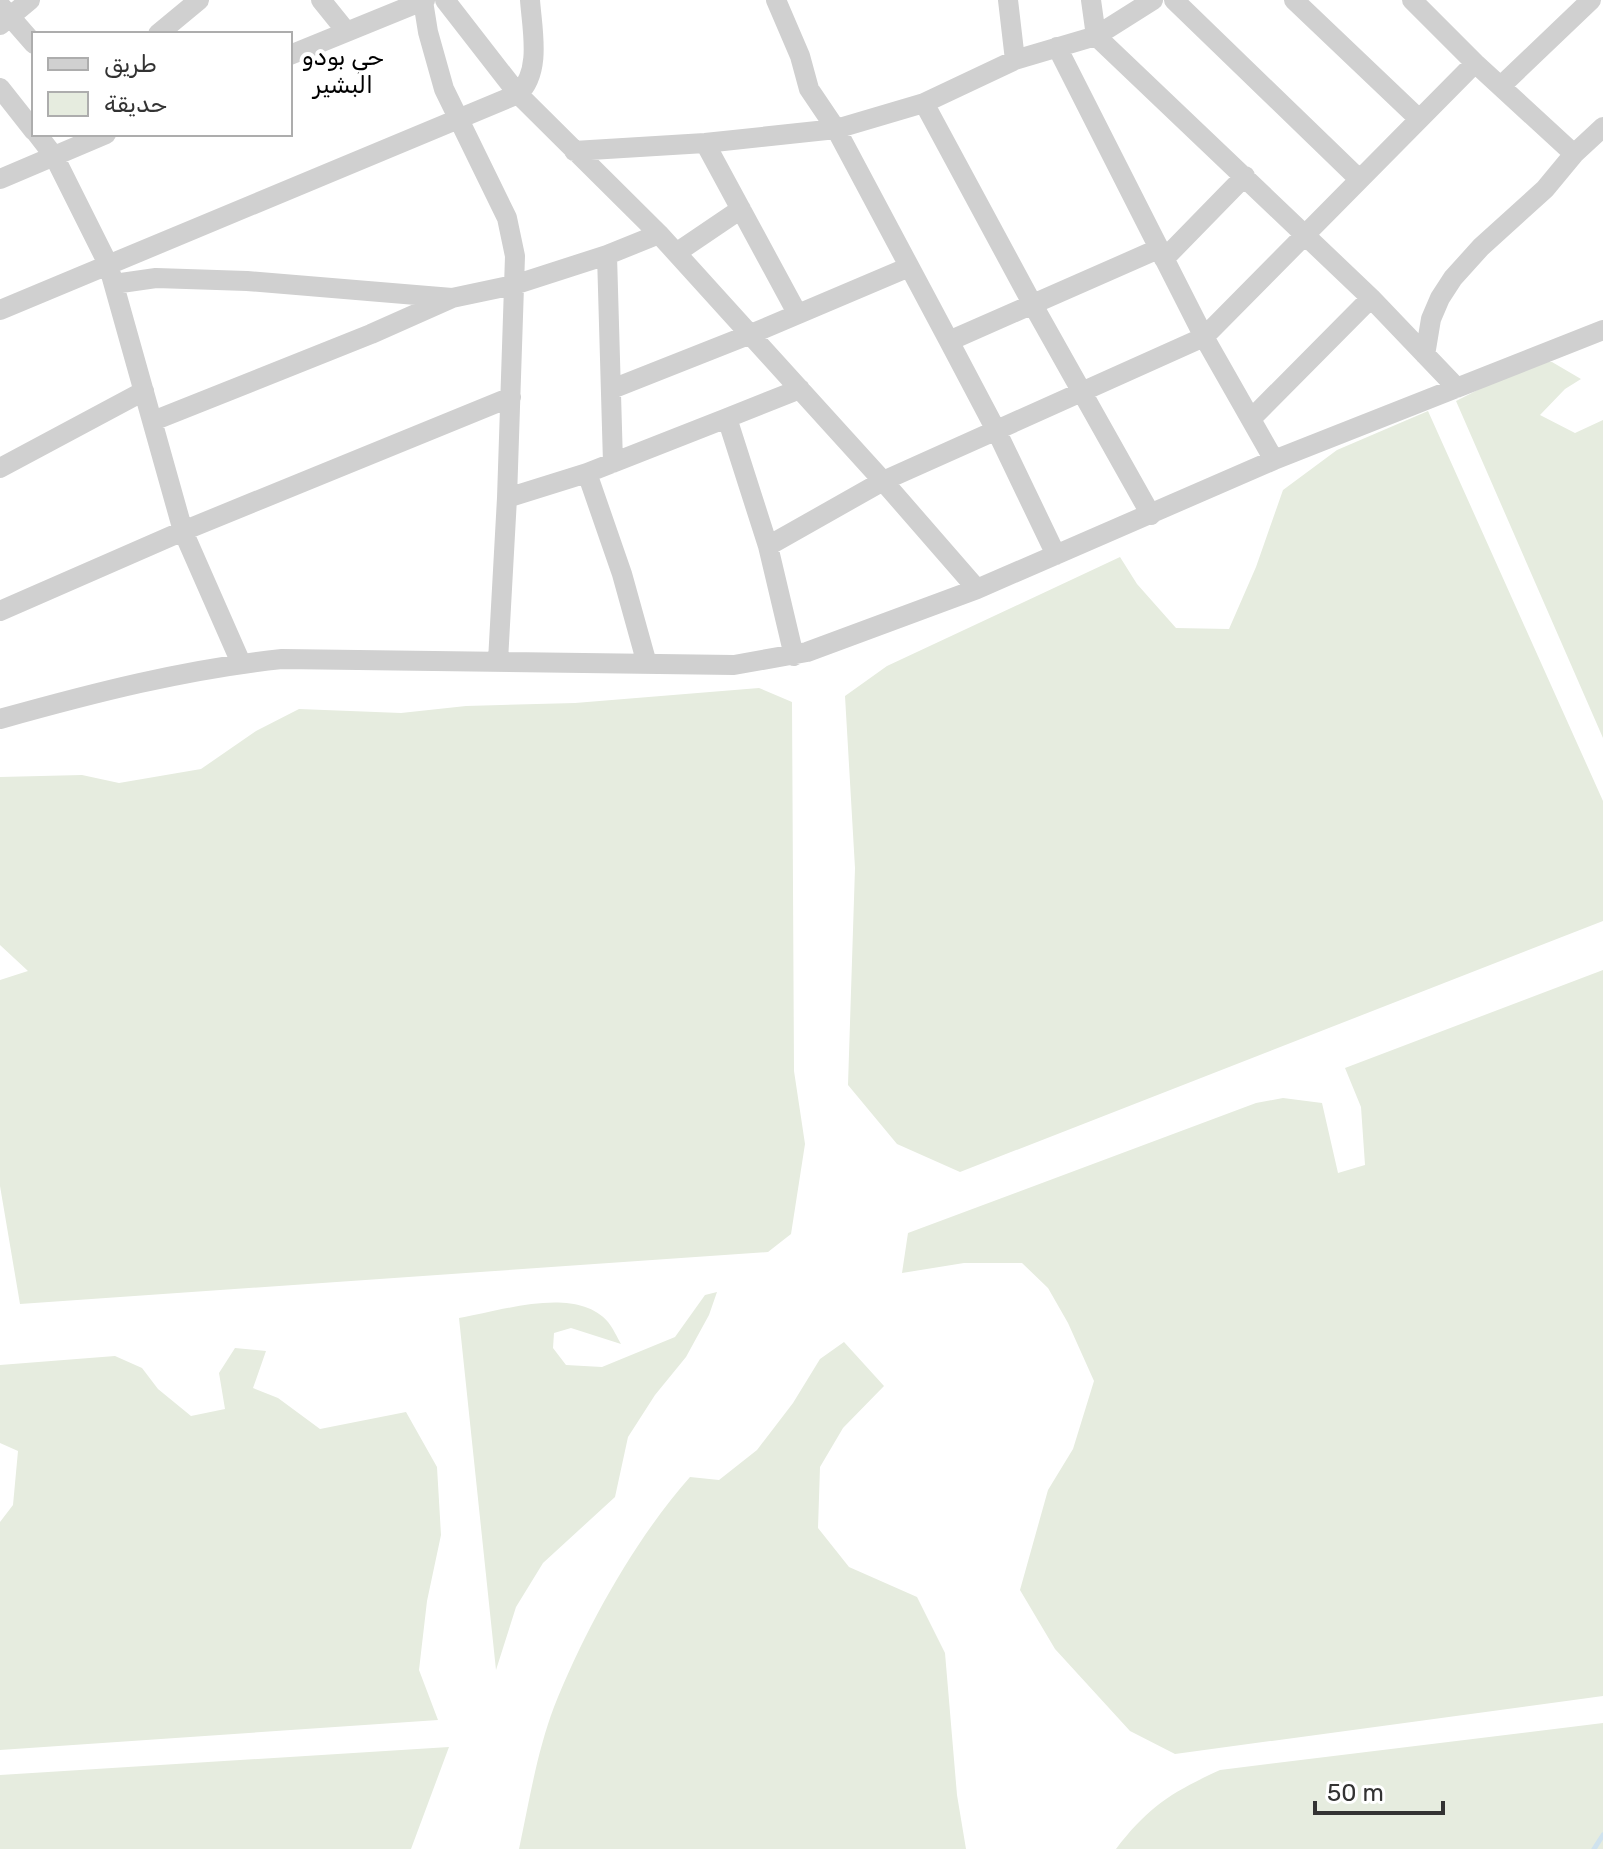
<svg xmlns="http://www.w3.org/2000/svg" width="1603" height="1849" viewBox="0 0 1603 1849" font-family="Rubik,Vazirmatn,sans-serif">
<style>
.green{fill:#e6ecdf}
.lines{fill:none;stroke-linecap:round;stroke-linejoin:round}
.stream{stroke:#cfe2ee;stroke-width:5}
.minor{stroke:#d0d0d0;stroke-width:20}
.labels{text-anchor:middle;stroke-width:8;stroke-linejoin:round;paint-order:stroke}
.neighbourhood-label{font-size:24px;fill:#000;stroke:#fff}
</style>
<rect width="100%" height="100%" fill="#fff"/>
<!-- green -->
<path class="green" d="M1535,361L1552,362L1581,379L1565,389L1540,415L1575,433L1603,420V738L1456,401Z
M1428,411L1603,801V921L960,1172L897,1144L848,1085L855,868L845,696L887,666L1120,557L1137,584L1176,628L1229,629L1256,567L1283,490L1337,450Z
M759,688L792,702L794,1071L805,1144L791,1234L768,1252L20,1304L0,1186V980L28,971L0,945V777L82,775L119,783L201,769L256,731L299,709L401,713L466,706L575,703Z
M1603,970V1696L1175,1754L1130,1731L1055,1649L1020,1590L1048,1490L1073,1449L1094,1381L1068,1323L1048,1288L1022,1263H964L902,1273L908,1233L1256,1103L1283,1098L1322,1103L1338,1173L1365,1165L1361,1107L1345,1068Z
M717,1292L709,1315L686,1357L655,1395L628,1437L615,1497L543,1563L516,1607L496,1670L459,1318C501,1311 576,1285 608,1322C613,1328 617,1337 621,1344L571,1328L554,1333L553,1348L566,1365L602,1367L675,1337L705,1295Z
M844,1342L884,1386L843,1428L820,1467L818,1528L849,1567L917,1597L945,1653L957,1795L966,1849H519C529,1802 537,1752 554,1707C585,1629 635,1539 690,1477L719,1480L757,1450L793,1403L820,1359Z
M235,1348L266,1351L253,1388L278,1398L320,1429L406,1412L437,1467L441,1535L427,1601L419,1670L438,1720L0,1750V1522L13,1505L18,1451L0,1443V1365L115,1356L142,1368L158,1389L191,1416L225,1409L219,1373Z
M1603,1723V1849H1116C1148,1807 1172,1792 1220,1770Z
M449,1747L411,1849H0V1775Z"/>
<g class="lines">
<!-- stream -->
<path class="stream" d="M1594,1849L1603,1835"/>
<!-- minor -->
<path class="minor" d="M321,0L346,31
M445,0L518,94L659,234L883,481L977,589
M776,0L800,56L809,89L836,129L949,341L997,432L1056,555
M1008,0L1015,60
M1091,0L1096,36L1371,298L1251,419
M1174,0L1359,179
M1294,0L1419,119
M1412,0L1475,63L1574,154
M423,1L428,32L444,89L507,218L515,256L507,498
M0,5L34,44
M0,25L30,0
M158,34L199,0
M1057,47L1204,337L1274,460
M290,55L425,0
M1501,86L1591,0
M0,88L34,131
M924,103L1033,305L1151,515
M37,134L54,156L108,264L183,531L241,663
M705,143L797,313
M574,151L705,143L836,129L924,103L1015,60L1096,36L1153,0
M0,179L106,134
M676,253L741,209
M1164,259L1245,176
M114,284L156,278L247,281L452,298L514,285L607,255
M1371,298L1457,388
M0,310L518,94C542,72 532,29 530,0
M949,341L1158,249
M1425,355L1431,319L1440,298L1453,278L1481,247L1545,189L1574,154L1603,127
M612,389L751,334L909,267
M727,418L800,389
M153,421L371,334L452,298
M613,463L607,255L659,234
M0,468L144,391
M587,473L622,574L647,664
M768,546L883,481L1204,337L1475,63
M0,611L183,531L511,397
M498,661L507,498L587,473L727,418L768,546L794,656
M0,719C93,693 186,669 282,659L734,665L807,652L977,589L1274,460L1603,330"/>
</g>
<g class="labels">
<!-- neighbourhood labels -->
<g class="neighbourhood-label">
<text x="343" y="65">حي بودو<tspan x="343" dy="28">البشير</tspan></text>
</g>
</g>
<!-- legend -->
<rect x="32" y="32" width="260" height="104" fill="#ffffff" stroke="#adadad" stroke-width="2"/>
<rect x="48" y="58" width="40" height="12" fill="#d0d0d0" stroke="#adadad" stroke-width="2"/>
<text x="104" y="72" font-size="24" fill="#333333">طريق</text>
<rect x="48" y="92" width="40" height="24" fill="#e6ecdf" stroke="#adadad" stroke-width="2"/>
<text x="104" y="112" font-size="24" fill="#333333">حديقة</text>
<!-- scale -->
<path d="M1315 1801v12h128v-12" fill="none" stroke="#333333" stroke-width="4"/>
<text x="1327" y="1801" font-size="24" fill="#333333" stroke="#ffffff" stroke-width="6" paint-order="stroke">50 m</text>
</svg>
